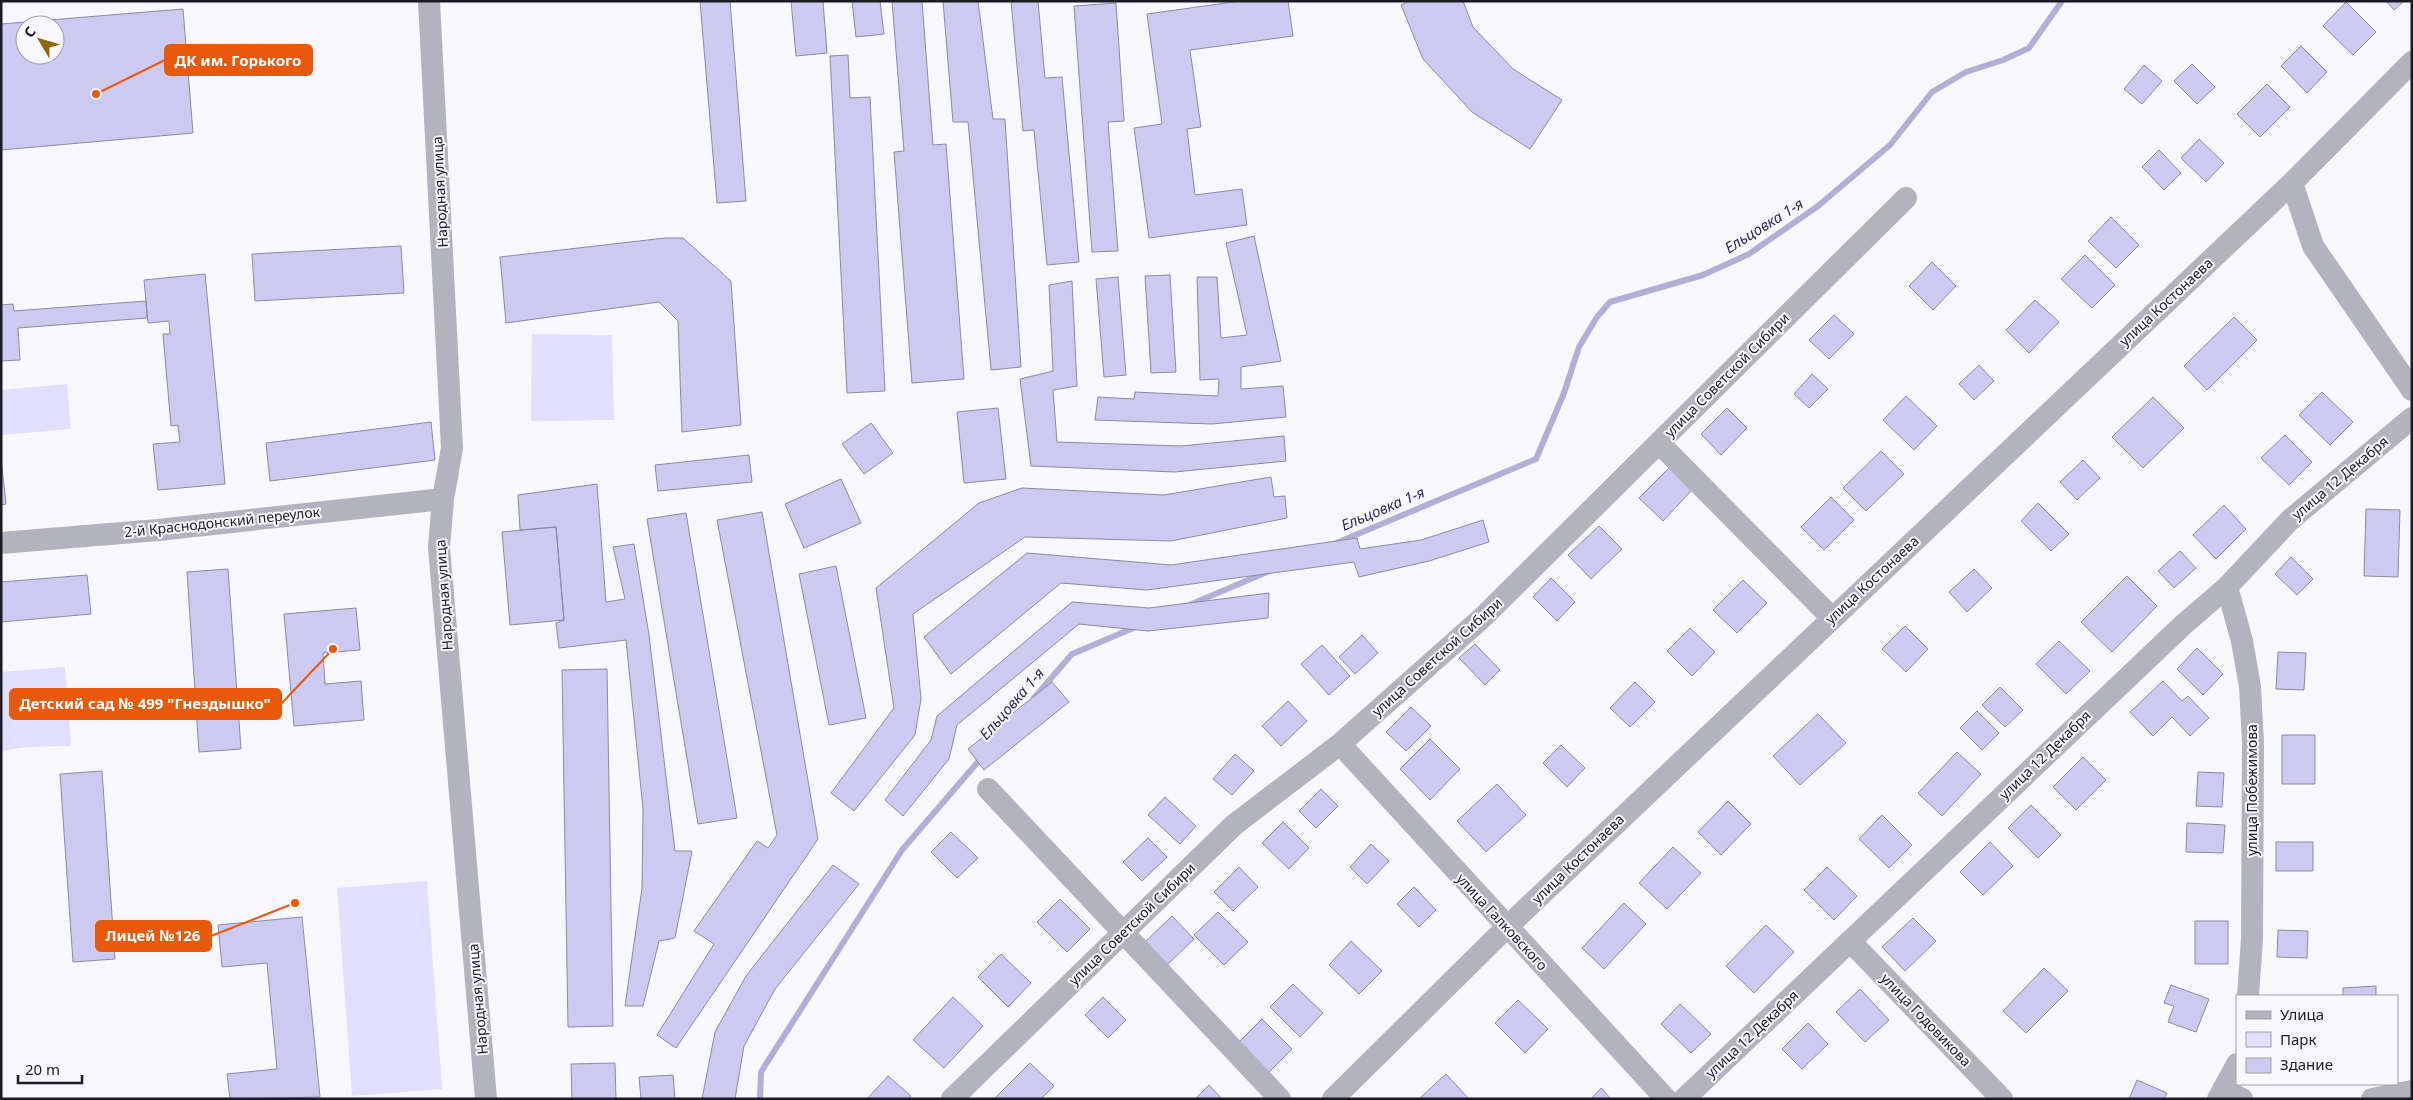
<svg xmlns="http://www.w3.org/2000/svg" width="2413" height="1100" viewBox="0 0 2413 1100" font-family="'Noto Sans',sans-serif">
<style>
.green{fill:#e1dffd}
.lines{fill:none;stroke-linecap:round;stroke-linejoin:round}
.stream{stroke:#b2afd6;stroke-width:6}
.building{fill:#cdcaf2;stroke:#8b89a5;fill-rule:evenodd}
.minor{stroke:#b3b2bf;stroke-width:22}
.labels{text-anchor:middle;stroke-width:4;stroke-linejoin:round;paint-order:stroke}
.street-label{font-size:14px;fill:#1b1a25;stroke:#f8f7fe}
.water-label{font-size:15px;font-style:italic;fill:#32295b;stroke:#f8f7fe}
.leader{fill:none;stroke:#e8590c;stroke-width:2}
.callout-dot{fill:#e8590c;stroke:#f8f7fe;stroke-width:2}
.callout{fill:#e8590c;stroke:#e8590c;stroke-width:2}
.callout-label{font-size:15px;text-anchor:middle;font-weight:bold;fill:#fff}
</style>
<rect width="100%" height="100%" fill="#f8f7fe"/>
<!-- green -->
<path class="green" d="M532,334L612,335L614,420L531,421Z
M67,384L71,429L1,435V390Z
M65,667L71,746L27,747L1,751V672Z
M427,881L442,1089L352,1096L337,888Z"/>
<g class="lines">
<!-- stream -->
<path class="stream" d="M1334,544L1536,459L1564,393L1579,347L1597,317L1610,302L1703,275L1749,254L1818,206L1890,145L1932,92L1966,72L2003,60L2029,48L2062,1
M1187,606L1267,572
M1034,698L1072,654L1138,626
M760,1099L761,1072L902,850L983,756"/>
</g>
<!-- building -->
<path class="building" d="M700,1H730L746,201L717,203Z
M791,1H823L827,53L796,56Z
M852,1H880L884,34L856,37Z
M892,1H922L933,145L946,144L964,379L912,383L894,152L904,151Z
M943,1H978L993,119H1005L1021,367L991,370L968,122H953Z
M1011,1H1038L1045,78L1062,77L1079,262L1047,265L1034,130L1023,131Z
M1240,1H1288L1293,36L1190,50L1201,127L1187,129L1195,195L1242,189L1247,225L1149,238L1134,128L1162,124L1147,14Z
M1409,1H1463L1473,27L1513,69L1562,100L1530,149L1472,112L1423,59L1401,5Z
M2386,1H2404L2394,10Z
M2346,2L2376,32L2353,55L2323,26Z
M1116,3L1124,121L1108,122L1118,251L1092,252L1074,6Z
M183,9L193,133L1,150V24ZM25,25H55V55H25Z
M2301,46L2327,72L2307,93L2281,66Z
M848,55L850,98L870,97L885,391L847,393L830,56Z
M2192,64L2215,87L2197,104L2174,81Z
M2144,65L2162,81L2142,104L2124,89Z
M2267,84L2290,107L2260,137L2237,114Z
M2199,139L2224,163L2206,182L2181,158Z
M2159,150L2181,173L2164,190L2142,167Z
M2111,217L2139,245L2116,268L2088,241Z
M1254,236L1281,361L1241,367V389L1283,386L1286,417L1212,424L1095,420L1098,397L1134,399L1135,392L1218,396L1219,379L1200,380L1197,277H1217L1221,338L1247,335L1226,243Z
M665,238H683L731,281L741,425L682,432L678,321L659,302L506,323L500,257Z
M401,246L404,293L255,301L252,254Z
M2085,255L2115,285L2092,308L2061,279Z
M1932,262L1956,286L1933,310L1909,286Z
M205,274L225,484L158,490L153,444L180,442L178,425L171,426L163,334H170L169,321L148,323L144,280Z
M1170,275L1176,372L1151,373L1145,276Z
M1118,277L1126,375L1104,377L1096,279Z
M1072,281L1077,386L1053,390L1057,442L1181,446L1284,436L1286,461L1175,472L1031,466L1020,379L1053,371L1049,285Z
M2035,300L2059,322L2029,353L2006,330Z
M146,301L147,318L18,328L20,360L1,361V305L13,304L14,311Z
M1834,315L1854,334L1829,359L1809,340Z
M2234,317L2257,340L2207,390L2184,366Z
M1979,365L1994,381L1974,400L1959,384Z
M1812,374L1828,389L1809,408L1794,394Z
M2322,392L2353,422L2330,445L2299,415Z
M1906,396L1937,426L1914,450L1883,420Z
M2153,397L2184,428L2143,468L2112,437Z
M998,408L1006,479L964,483L957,412Z
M1727,408L1747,428L1721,455L1701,434Z
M431,422L435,460L270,481L266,443Z
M871,423L893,453L864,474L842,444Z
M2285,435L2312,462L2289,485L2261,458Z
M1881,451L1904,474L1866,511L1843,488Z
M749,455L752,482L658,491L655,465Z
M1,458L6,504L1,505Z
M2083,460L2100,478L2077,500L2060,482Z
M1669,468L1692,490L1663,521L1639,498Z
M1271,477L1274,497L1285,496L1287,518L1171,541L1025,537L913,614L921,699L915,735L854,811L831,793L894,708L876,588L979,503L1022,488L1164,495Z
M841,479L861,523L804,548L785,504Z
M597,484L606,602L625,599L613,547L634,544L649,635L675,851H692L675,938L659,941L643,1006H625L642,888L643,809L626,640L559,648L556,623L564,620L556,527L520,530L518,495Z
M1831,497L1854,520L1824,550L1801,527Z
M2038,503L2069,534L2051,551L2021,521Z
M2224,505L2246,529L2216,559L2193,535Z
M2366,509L2400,510L2398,577L2364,576Z
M762,512L818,839L676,1048L657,1035L714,944L694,931L757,841L768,848L777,835L717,520Z
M686,513L737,818L698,824L647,519Z
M1483,520L1489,542L1429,561L1359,577L1354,562L1147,590L1061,583L951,674L924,637L1027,553L1171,565L1357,538L1360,549L1421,540Z
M1599,526L1622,549L1591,579L1568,555Z
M556,527L564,620L510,625L502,532Z
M2180,551L2196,568L2174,588L2158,571Z
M2291,557L2313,579L2297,595L2275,574Z
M836,566L866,718L829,725L799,574Z
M228,569L241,749L199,752L187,572Z
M1974,569L1992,588L1967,612L1949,592Z
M87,575L91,614L1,622V582Z
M2127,576L2157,606L2112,652L2081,622Z
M1551,578L1575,602L1557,621L1533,597Z
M1743,580L1767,603L1737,633L1713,610Z
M1269,593L1268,618L1148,631L1079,624L957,725L949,759L903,816L885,800L931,740L937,716L1072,602L1149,608Z
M356,608L360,650L323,653L325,684L361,681L364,720L294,726L284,614Z
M1905,626L1928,649L1906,672L1882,649Z
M1690,628L1715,652L1692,676L1667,651Z
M1362,635L1378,653L1355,674L1339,657Z
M2059,641L2090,671L2066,694L2036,664Z
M1475,644L1500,670L1485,685L1459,658Z
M1322,645L1350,676L1329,695L1301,664Z
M2197,648L2223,674L2203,695L2177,669Z
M2278,652L2306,653L2304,690L2276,689Z
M607,669L613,1026L568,1027L562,670Z
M2163,681L2182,701L2188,696L2209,718L2190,736L2172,717L2153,736L2130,712Z
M1052,682L1069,702L984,770L968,749Z
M1635,682L1655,702L1630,727L1610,708Z
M2000,687L2023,710L2005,727L1982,705Z
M1288,701L1307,721L1281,746L1262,726Z
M1411,707L1431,726L1406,751L1386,732Z
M1977,711L1999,733L1982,750L1960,728Z
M1818,714L1846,743L1800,785L1773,756Z
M2282,735H2315V784H2282Z
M1430,739L1460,769L1430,800L1400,769Z
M1561,745L1585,768L1567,787L1543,763Z
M1957,752L1981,774L1942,816L1918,793Z
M1235,754L1254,771L1232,795L1213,779Z
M2083,757L2106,780L2076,810L2053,787Z
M102,771L115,959L73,962L60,774Z
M2198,772L2224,773L2222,807L2196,806Z
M1497,784L1526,815L1486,852L1457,821Z
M1321,789L1338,806L1316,828L1299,811Z
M1165,797L1196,826L1180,844L1148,815Z
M1728,801L1751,824L1721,855L1698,832Z
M2031,805L2061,835L2038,858L2008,828Z
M1882,815L1912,845L1889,868L1859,839Z
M1283,822L1309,848L1289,869L1262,843Z
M2187,823L2225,825L2223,853L2186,852Z
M951,832L978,858L957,878L931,852Z
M1148,838L1167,857L1142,881L1123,862Z
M1990,842L2013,866L1983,895L1960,872Z
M2276,842H2313V871H2276Z
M1371,844L1389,861L1367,884L1350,867Z
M1673,847L1701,873L1667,909L1639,883Z
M833,865L859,884L775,989L744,1046L735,1099H702L715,1032L746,976Z
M1239,867L1258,887L1233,911L1214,892Z
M1827,867L1857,896L1834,920L1804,890Z
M1414,887L1436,910L1419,927L1397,904Z
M1060,899L1090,929L1067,952L1037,922Z
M1624,903L1646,924L1604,969L1582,948Z
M1218,912L1248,942L1224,965L1194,935Z
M1172,916L1194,939L1166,966L1144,943Z
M302,917L320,1097L230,1099L227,1074L277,1069L267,963L222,967L218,925Z
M1913,918L1936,941L1905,971L1882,947Z
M2195,921H2228V964H2195Z
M1766,925L1794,952L1754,993L1726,966Z
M2278,930L2308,931L2307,958L2277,957Z
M1351,941L1382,971L1359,994L1329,965Z
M1001,954L1031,983L1008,1007L978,977Z
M2044,968L2068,991L2026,1033L2003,1011Z
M1293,984L1323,1013L1300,1037L1270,1007Z
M2171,985L2209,999L2196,1032L2168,1022L2174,1006L2164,1003Z
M2376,986V996H2343V988Z
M1860,989L1889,1020L1865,1042L1836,1012Z
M953,997L983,1026L944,1068L913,1040Z
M1103,997L1126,1020L1108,1038L1085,1015Z
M1518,1000L1548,1029L1525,1053L1495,1023Z
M1680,1004L1711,1034L1691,1053L1661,1024Z
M1262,1019L1292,1049L1269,1072L1239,1042Z
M1808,1023L1828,1044L1802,1069L1782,1049Z
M615,1063L616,1099H572L571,1064Z
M1030,1063L1054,1086L1041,1099H994Z
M1446,1074L1468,1098L1467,1099H1419Z
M673,1075L675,1099H641L639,1077Z
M888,1076L911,1096L908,1099H867Z
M2137,1080L2167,1093L2164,1099H2129Z
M1209,1085L1222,1099H1195Z
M1601,1088L1611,1099H1591Z"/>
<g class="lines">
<!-- minor -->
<path class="minor" d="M429,1L452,448L443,499L439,547L486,1099
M2292,183L2313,246L2412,390
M1659,443L1832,618
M1,543L158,530L443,499
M2227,587L2242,641L2250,687L2253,742L2252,939L2248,996
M1340,744L1666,1099
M988,789L1280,1099
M1850,941L2002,1099
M2223,1089L2242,1099
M952,1099L1234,825L1340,744L1482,618L1906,198
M1333,1099L1507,927L2292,183L2412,62
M1684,1099L2183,625L2227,587L2290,520L2412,418
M2218,1099L2237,1064
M2372,1099L2412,1091"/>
</g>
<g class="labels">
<!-- street labels -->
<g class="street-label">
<text transform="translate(440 192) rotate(-93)" y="5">Народная улица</text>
<text transform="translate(2166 302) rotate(-43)" y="5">улица Костонаева</text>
<text transform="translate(1727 375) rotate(-45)" y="5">улица Советской Сибири</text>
<text transform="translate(2340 478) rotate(-40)" y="5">улица 12 Декабря</text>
<text transform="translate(222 522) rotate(-6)" y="5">2-й Краснодонский переулок</text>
<text transform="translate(1872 580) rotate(-43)" y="5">улица Костонаева</text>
<text transform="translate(444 595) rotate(-94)" y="5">Народная улица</text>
<text transform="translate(1437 657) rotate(-42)" y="5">улица Советской Сибири</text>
<text transform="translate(2045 755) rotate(-44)" y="5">улица 12 Декабря</text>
<text transform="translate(2252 790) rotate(-90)" y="5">улица Побежимова</text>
<text transform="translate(1578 859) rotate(-44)" y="5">улица Костонаева</text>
<text transform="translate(1502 922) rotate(47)" y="5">улица Галковского</text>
<text transform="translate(1132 924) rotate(-44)" y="5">улица Советской Сибири</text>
<text transform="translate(478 999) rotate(-95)" y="5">Народная улица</text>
<text transform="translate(1926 1020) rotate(46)" y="5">улица Годовикова</text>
<text transform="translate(1752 1034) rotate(-43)" y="5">улица 12 Декабря</text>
</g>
<!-- water labels -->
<g class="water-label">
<text transform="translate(1764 226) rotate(-32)" y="5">Ельцовка 1-я</text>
<text transform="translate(1383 509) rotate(-23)" y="5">Ельцовка 1-я</text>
<text transform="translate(1012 704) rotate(-49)" y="5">Ельцовка 1-я</text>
</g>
</g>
<!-- callouts -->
<path class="leader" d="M96 94L165 60M333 649L281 704M295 903L211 936"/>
<g class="callout-dot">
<circle cx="96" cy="94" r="5"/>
<circle cx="333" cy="649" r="5"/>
<circle cx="295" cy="903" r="5"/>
</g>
<g class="callout">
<rect x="165" y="45" width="147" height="30" rx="5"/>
<rect x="10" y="689" width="271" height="30" rx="5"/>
<rect x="96" y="921" width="115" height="30" rx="5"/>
</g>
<g class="callout-label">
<text x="238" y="66">ДК им. Горького</text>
<text x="145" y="709">Детский сад № 499 "Гнездышко"</text>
<text x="153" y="941">Лицей №126</text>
</g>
<!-- border -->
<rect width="2413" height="1100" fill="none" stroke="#1b1a25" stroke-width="5"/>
<!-- legend -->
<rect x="2236" y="995" width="162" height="90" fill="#f8f7fe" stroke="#a09fa7"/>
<rect x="2246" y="1011" width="25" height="8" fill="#b3b2bf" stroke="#a09fa7"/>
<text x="2280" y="1020" font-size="15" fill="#1b1a25">Улица</text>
<rect x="2246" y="1032" width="25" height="15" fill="#e1dffd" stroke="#a09fa7"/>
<text x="2280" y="1045" font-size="15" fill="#1b1a25">Парк</text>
<rect x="2246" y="1058" width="25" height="15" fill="#cdcaf2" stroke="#a09fa7"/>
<text x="2280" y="1070" font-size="15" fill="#1b1a25">Здание</text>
<!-- north arrow -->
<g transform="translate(40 40) rotate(308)"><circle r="24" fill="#f8f7fe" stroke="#a09fa7"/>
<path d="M0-4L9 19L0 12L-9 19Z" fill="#926711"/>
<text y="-8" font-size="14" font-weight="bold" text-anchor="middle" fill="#1b1a25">С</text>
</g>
<!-- scale -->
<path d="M18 1075v8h64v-8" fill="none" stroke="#1b1a25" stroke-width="2.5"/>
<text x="25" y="1075" font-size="15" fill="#1b1a25" stroke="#f8f7fe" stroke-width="4" paint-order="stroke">20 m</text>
</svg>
